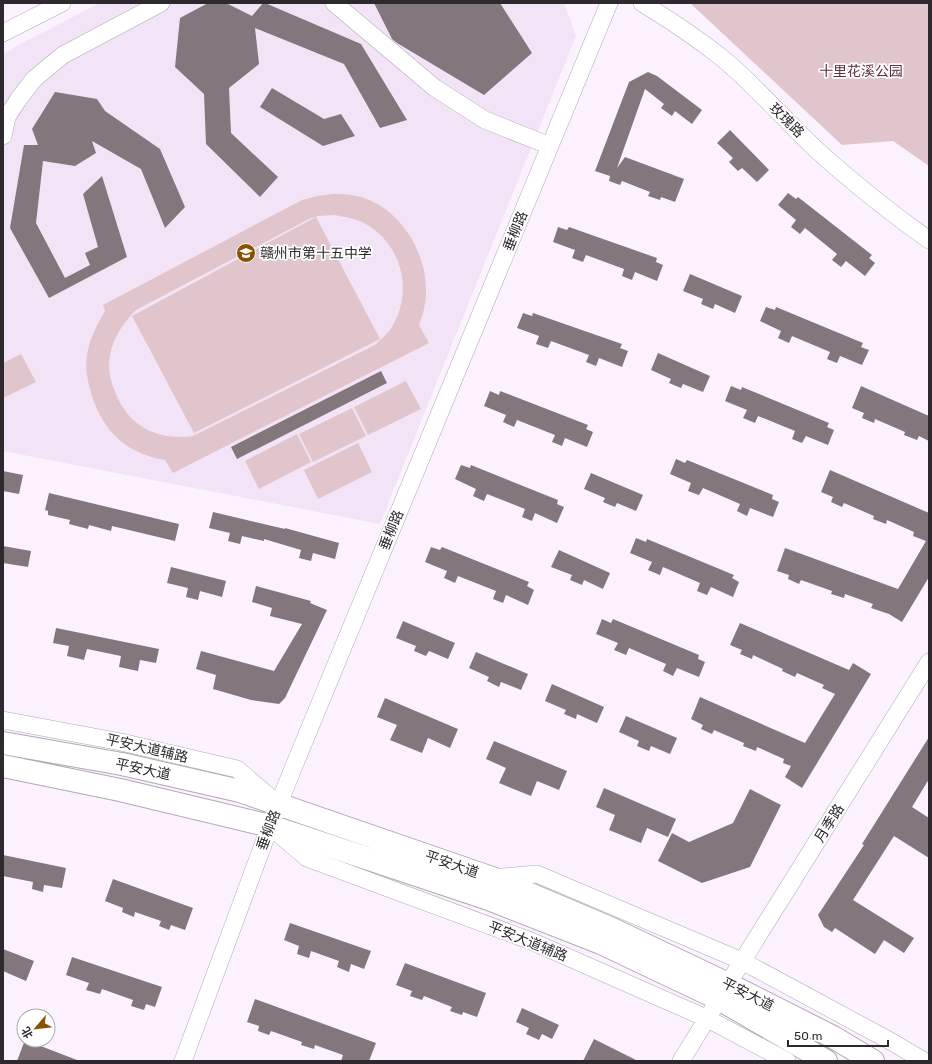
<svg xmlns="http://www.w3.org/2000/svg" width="932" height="1064" viewBox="0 0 932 1064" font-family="Rubik,'Noto Sans SC',sans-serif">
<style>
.built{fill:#f2e4f6}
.green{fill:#e0c6cc;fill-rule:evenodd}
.building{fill:#83767d}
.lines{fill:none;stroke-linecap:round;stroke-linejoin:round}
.minor-casing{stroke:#b1a8b3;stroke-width:18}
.major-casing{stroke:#b1a8b3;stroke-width:24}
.minor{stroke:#fff;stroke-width:17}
.major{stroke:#fff;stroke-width:22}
.labels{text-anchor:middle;stroke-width:3.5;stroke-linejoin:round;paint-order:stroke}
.park-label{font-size:14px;fill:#612e3d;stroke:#fff}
.street-label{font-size:14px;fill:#2d292e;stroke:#fff}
.poi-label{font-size:14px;fill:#2d292e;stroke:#fff;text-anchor:start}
</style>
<rect width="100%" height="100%" fill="#fcf2ff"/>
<!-- built -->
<path class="built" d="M100,3H564L576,36L380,524L3,451V54L28,40Z"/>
<!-- green -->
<path class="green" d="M690,3H929V166L893,141L842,145Z
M333,194C339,194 346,194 352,195C396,202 427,249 426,292C426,304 423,314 419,325L429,343L173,473L165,460C125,454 100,428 90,389C87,378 85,367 87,356C89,339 97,325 105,311L103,305L302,200L317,196ZM335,215C343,217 354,218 362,222C402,242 415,292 390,330C386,335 380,340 375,345L193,436C159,441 129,427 116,394C112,385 109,375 109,364C110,343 121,325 136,310L309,219L318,216Z
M316,217L380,339L194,433L132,316Z
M21,354L36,382L3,398V363Z
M406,381L421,409L368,435L354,407Z
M352,408L366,436L313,462L299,434Z
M297,434L311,462L259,489L245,461Z
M358,443L372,472L318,499L304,470Z"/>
<!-- building -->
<path class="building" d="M208,3H226L252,16L263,3H265L361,44L407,120L380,128L344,64L255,28L259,64L229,88L231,133L278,177L260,197L206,144L204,94L175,67L180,18Z
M374,3H500L532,53L484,95L397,43L392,39Z
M648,72L657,76L702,110L692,124L675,111L672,116L661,108L664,104L645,89L617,168L625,157L684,179L675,202L661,197L660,200L648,196L650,192L622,181L620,185L609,181L610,176L595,171L629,82Z
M272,88L324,119L341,114L355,136L323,146L260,107Z
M55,92L97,99L105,111L160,149L185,207L165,228L141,169L92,141L96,153L75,166L43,161L36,223L65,278L90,265L85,253L98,247L83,194L102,176L127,257L49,298L10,228L24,145H38L32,129Z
M730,130L769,170L757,182L742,168L738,171L729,162L733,158L717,143Z
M788,193L796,199L798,197L872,255L869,258L875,263L865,276L846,261L841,267L832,260L837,254L805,228L800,234L791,227L796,220L778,205Z
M558,227L567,230L569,227L657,258L656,262L663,265L657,281L635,272L632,280L622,276L624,269L586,255L583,262L572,258L575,250L553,242Z
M690,274L742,296L735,313L715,304L713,309L701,304L703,299L683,291Z
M766,307L775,310L776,307L863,343L861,347L869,350L862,365L840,356L837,363L827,359L830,352L792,336L789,343L778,338L781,331L760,321Z
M523,313L532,316L533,313L622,344L620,348L628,351L622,367L599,358L596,366L586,362L589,355L551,341L548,348L536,344L539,336L517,328Z
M658,353L710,376L703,392L683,384L681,388L669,383L671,379L651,370Z
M381,371L387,383L237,459L231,447Z
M731,386L741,390L742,387L829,423L827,427L834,430L828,445L806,436L802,443L792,439L795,431L758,416L755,423L743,418L747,410L725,401Z
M861,386L929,416V441L919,436L917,440L904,435L905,432L875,419L874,423L862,418L864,413L852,408Z
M490,391L499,395L500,391L588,425L586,429L593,432L587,447L565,438L562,446L552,442L555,435L517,420L514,427L503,422L506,415L484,406Z
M676,459L685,463L687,460L773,495L772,499L779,502L773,517L750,508L747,516L737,511L740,504L703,488L699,495L688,491L691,483L670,474Z
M461,465L470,468L471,465L558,500L557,504L564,507L557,523L535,513L532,521L522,517L525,509L487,494L484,501L473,496L476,489L455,479Z
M830,470L929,513V577L902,622L889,614L871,608L873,604L845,594L844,598L831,594L832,591L801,580L799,584L788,579L789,575L777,571L785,548L898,589L926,541L913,536L914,532L887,520L886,524L873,519L874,516L844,503L842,507L831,502L833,497L821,492Z
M3,471L23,475L19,494L3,491Z
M591,473L643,495L636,511L617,503L615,507L603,502L605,498L584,489Z
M49,493L179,524L175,541L112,526L111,531L89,525L88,529L69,524L70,520L48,515V511L45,510Z
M213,512L285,529V528L339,543L335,559L313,553L311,561L299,558L301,550L264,539V541L242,536L240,544L228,541L230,533L209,528Z
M636,538L646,542L647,539L734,575L732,578L739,582L733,597L711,587L707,595L697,591L700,583L663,567L660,575L648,570L652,562L630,553Z
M3,546L31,551L28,567L3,563Z
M431,547L440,550L442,547L529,582L527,586L534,590L528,605L506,595L503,603L493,599L496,591L458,576L455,583L444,578L447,571L425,562Z
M559,550L610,573L603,589L584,580L582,585L570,580L572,575L551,567Z
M171,567L226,581L222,597L200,591L198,600L186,597L188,588L167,583Z
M256,586L311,601L310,603L327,610L285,698L279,704L251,700L213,689L216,675L196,669L201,651L274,671L302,624L270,616L272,608L252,602Z
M602,619L611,623L613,619L699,655L698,659L705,662L699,677L677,668L673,676L663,671L666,664L629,648L626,655L614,650L618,643L596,634Z
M403,621L455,643L448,659L429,651L426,656L414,651L416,646L396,638Z
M740,623L849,670L853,663L871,674L802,788L785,777L791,766L783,763L784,759L757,747L756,751L743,746L744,743L714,730L712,734L701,729L703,725L691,719L700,697L805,743L835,694L822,688L824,685L797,673L795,677L782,671L783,669L753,655L752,659L740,654L742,650L730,645Z
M56,628L159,649L156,663L140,660L138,671L119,667L121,656L87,649L84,660L67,656L69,646L53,643Z
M476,652L528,674L521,690L501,682L499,687L487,681L489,677L469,668Z
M552,684L604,707L597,723L577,714L576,719L564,714L566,710L545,701Z
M385,698L458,729L450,748L428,738L422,753L390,740L397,725L377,717Z
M626,716L677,738L670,754L651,746L649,751L637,746L639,741L619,732Z
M929,737V779L912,807L929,818V858L894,836L853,900L914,938L904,953L884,940L875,954L835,928L832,932L824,927L818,915L864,845L862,844Z
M494,741L567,771L559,790L537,781L531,796L499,783L506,768L486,759Z
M604,788L676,819L668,837L647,828L641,843L609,830L615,815L596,807Z
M750,789L781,805L750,867L702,883L658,861L672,833L689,842L733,823Z
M3,855L66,868L62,888L44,885L43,892L32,889L33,882L3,876Z
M113,879L193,908L185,930L171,925L169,930L159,926L161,921L135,912L134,917L122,912L123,908L105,901Z
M290,923L371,951L364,969L351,964L349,972L337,967L339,961L311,951L309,958L297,954L299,946L284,940Z
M3,949L34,961L26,981L3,971Z
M72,957L162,987L155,1007L146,1004L144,1010L131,1006L133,1000L102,989L100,994L86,990L89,983L66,975Z
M405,963L486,993L477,1017L463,1012L462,1015L450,1011L452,1007L424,996L422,1000L410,996L412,991L396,985Z
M255,999L376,1043L369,1061H341L343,1055L315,1045L314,1049L301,1045L302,1042L271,1031L269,1035L258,1031L259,1026L247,1022Z
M522,1008L559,1025L552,1039L542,1034L539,1040L526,1034L529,1028L516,1022Z
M594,1039L638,1061H583Z
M25,1040L77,1060V1061H17Z"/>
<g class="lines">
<defs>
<path id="minor" d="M334,3L435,88L485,120L550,146
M642,3C670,20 697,38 722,58C760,89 792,129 829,161C861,189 895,216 929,240
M3,33L62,3
M3,136L7,117L18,100L34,79L63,55L161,3
M3,720L121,742L237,769L272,799
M274,830L307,858L531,941L706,1018L787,1061
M492,878L537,874L742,961L892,1042L924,1061
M728,984L929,662
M183,1061L270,826L294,766L609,3
M681,1061L713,1009"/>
<path id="major" d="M3,743L122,764L240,791L492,878L610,928L728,984L833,1037L873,1061
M3,766L120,790L270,826L486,898L601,943L719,999L826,1061"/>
</defs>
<!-- minor casing -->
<use href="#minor" class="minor-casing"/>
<!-- major casing -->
<use href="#major" class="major-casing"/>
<!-- minor -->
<use href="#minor" class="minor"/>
<!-- major -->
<use href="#major" class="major"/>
</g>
<!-- icons -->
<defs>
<symbol id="school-disc" viewBox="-11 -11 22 22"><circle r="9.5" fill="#895202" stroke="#fff"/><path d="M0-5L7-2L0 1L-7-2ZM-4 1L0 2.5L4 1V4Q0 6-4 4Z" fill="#fff"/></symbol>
</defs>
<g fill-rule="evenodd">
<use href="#school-disc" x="235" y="242" width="22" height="22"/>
</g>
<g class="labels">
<!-- park labels -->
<g class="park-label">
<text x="861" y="76">十里花溪公园</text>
</g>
<!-- street labels -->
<g class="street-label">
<text transform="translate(787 120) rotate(45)" y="5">玫瑰路</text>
<text transform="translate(515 231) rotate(-68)" y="5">垂柳路</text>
<text transform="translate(391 530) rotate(-68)" y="5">垂柳路</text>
<text transform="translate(147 748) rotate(13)" y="5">平安大道辅路</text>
<text transform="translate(143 769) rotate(12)" y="5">平安大道</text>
<text transform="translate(829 823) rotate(-58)" y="5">月季路</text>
<text transform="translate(268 830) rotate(-69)" y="5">垂柳路</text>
<text transform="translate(452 864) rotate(19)" y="5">平安大道</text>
<text transform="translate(528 941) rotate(22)" y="5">平安大道辅路</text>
<text transform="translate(748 994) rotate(27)" y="5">平安大道</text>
</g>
<!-- poi labels -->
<g class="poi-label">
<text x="260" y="258">赣州市第十五中学</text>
</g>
</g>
<!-- border -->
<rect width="932" height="1064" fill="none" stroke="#2d292e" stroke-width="8"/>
<!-- north arrow -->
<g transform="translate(36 1028) rotate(242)"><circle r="19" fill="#ffffff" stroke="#aba9ab"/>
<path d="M0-3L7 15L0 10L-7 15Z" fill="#895202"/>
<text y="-6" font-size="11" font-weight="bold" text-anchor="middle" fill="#2d292e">北</text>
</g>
<!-- scale -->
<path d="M788 1040v6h100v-6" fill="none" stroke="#2d292e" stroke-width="2"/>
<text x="794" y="1040" font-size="12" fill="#2d292e" stroke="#ffffff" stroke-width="3" paint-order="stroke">50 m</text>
</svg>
